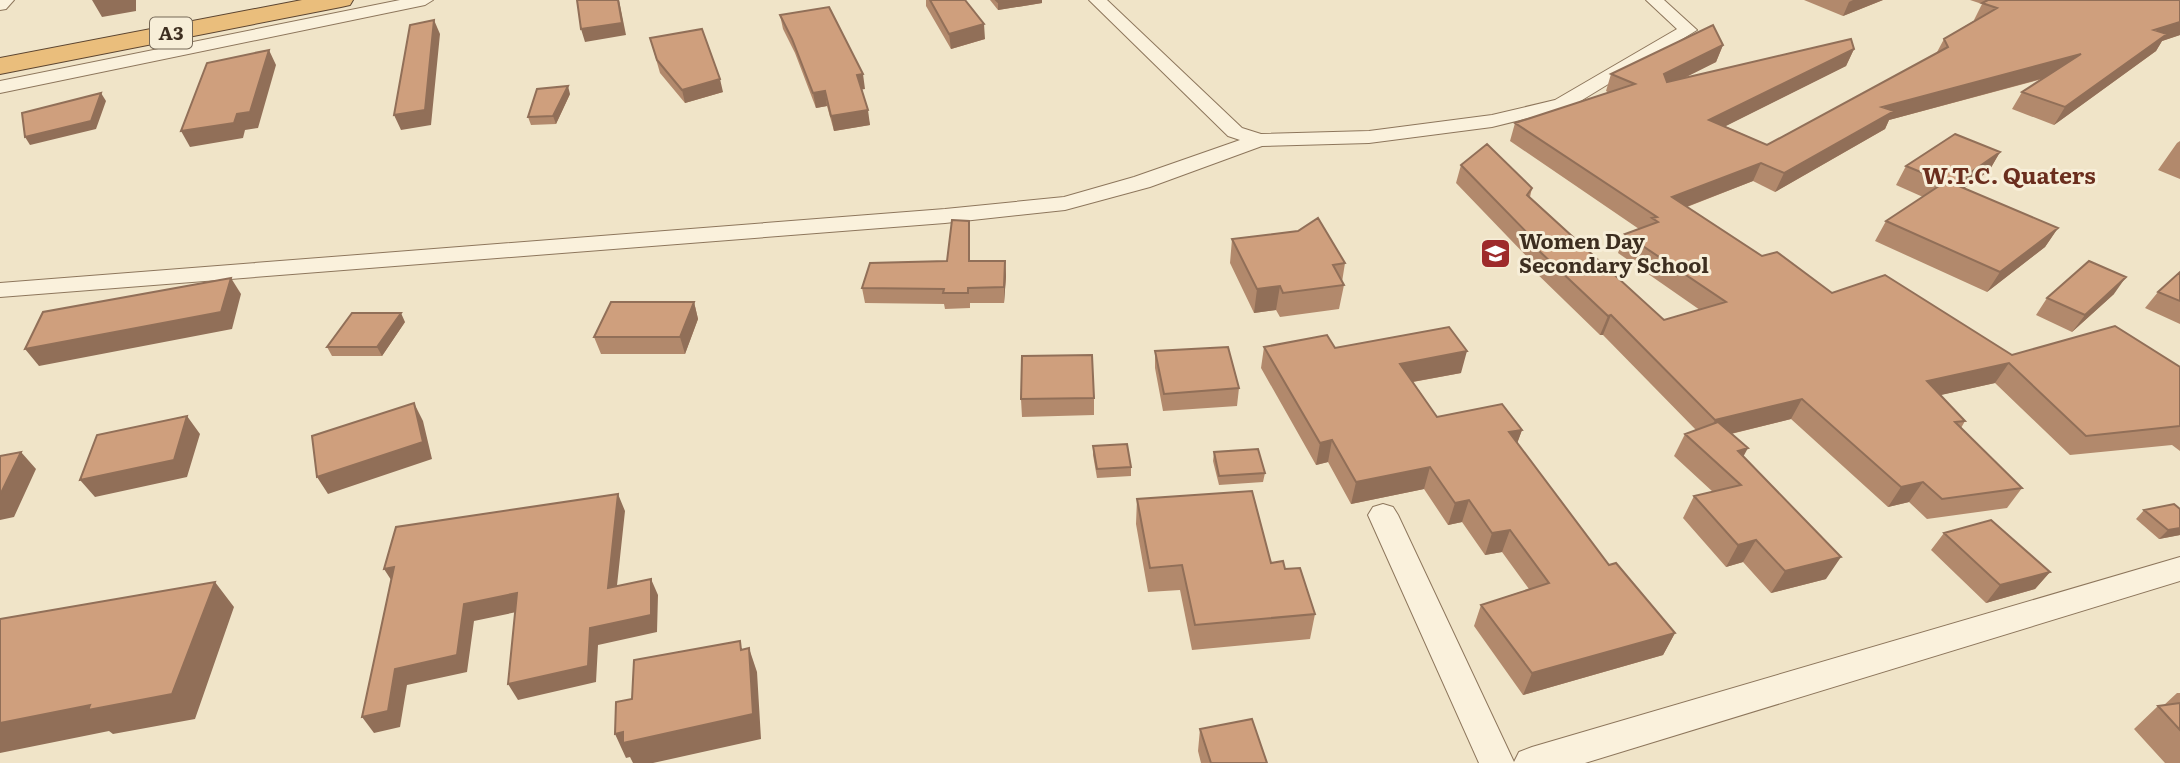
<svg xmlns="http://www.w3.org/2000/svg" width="2180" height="763" viewBox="0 0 2180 763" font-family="Literata,serif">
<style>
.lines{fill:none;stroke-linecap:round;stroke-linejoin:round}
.minor-casing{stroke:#8d765c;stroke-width:2}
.trunk-casing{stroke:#5b4430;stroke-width:2}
.minor{fill:#faf1dc;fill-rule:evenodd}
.trunk{fill:#eabe7c;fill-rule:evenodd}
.wall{fill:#b2896c}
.shaded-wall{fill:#916f58}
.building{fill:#cf9f7d;stroke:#916f58;stroke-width:2}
.labels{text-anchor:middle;stroke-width:6;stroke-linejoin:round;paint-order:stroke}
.shield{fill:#f7eed8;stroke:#756857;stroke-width:2}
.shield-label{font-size:19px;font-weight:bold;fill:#3d2e20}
.poi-label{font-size:21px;font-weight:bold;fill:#3d2e20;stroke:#f7eed8;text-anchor:start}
.neighbourhood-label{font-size:23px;font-weight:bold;fill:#6b2e1e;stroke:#f7eed8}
</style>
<rect width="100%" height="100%" fill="#f0e4c8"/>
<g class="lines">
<defs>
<path id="minor" d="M0,0H14L6,9L0,10Z
M400,0H433L425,5L0,93V81Z
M1089,0H1107L1242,128L1261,134L1369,131L1492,115L1555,100L1677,29L1646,0H1664L1697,30L1569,108L1492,127L1369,143L1262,146L1150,187L1065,210L945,223L0,297V283L945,209L1064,197L1134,177L1240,140L1228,136Z
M1383,504L1393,507L1398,515L1514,762L1519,752L1532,747L2180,557V581L1585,763H1479L1368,515L1373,507Z"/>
<path id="trunk" d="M302,0H353L350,5L341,7L0,74V58Z"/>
</defs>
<!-- minor casing -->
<use href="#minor" class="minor-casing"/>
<!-- trunk casing -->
<use href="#trunk" class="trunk-casing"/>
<!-- minor -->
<use href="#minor" class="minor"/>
<!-- trunk -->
<use href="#trunk" class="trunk"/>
</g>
<!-- wall -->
<path class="wall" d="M926,0H965L985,39L951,49L926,6Z
M990,0H1042V3L998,10Z
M1804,0H1883L1843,16Z
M1970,0H2180V35L2162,41L2156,51L2054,125L2012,109L2022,92L2042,79L1889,120L1885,129L1775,192L1753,181L1687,207L1762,256L1832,293L2012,355L2180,367V451L2172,445L2070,455L1995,383L1940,395L1965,421L1961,428L2022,488L2007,508L1927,519L1909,502L1888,507L1791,419L1731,434L1743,457L1826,579L1771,593L1743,562L1726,567L1683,518L1694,496L1713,492L1674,456L1685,434L1696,430L1603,335H1600L1530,267L1532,262L1456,183L1461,165L1532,188L1530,197L1664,320L1700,310L1618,253L1625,234L1639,229L1510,141L1515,123L1609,93L1606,91L1611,74L1723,45L1716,62L1686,77L1854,49L1846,66L1725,126L1767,145L1936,54L1944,39L1975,20H1974L1982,4Z
M780,15L865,89H861L870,125L834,131L827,106L816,108L795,53L783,29Z
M650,38L723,92L685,103L660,73Z
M570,94L556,124L531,125L528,117Z
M2180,141V179L2158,170L2177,143Z
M2000,152L1989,171L1964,188L2058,228L2045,247L1987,292L1875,241L1886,221L1923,197L1896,185L1906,166Z
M970,236V261H1005L1006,276L1004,303H970V308L945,309L944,304L865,303L862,288L947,261Z
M1232,239L1345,263L1342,282L1344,285L1339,309L1280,317L1276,310L1254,313L1230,263Z
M2180,272V324L2145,308L2158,292Z
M2114,294L2072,332L2036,315L2047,298Z
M694,302L698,319L685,354H601L594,337Z
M405,322L382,356H332L327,347Z
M1264,347L1335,348L1461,373L1413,382L1437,417L1522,430L1517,443L1609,565L1675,633L1663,655L1523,695L1474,626L1481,605L1529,589L1502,552L1485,555L1462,522L1448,525L1424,489L1351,504L1328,462L1316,465L1261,368Z
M1155,351L1239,388L1237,406L1163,411L1155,368Z
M1094,398V415L1022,417L1021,399Z
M1093,446L1131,467V476L1097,478L1093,455Z
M1214,452L1265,473L1263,482L1219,485L1213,461Z
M1137,499L1285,569L1315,614L1310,639L1192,650L1180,590L1148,592L1136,524Z
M2144,510L2180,535L2159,539L2136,519Z
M1944,533L2050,572L2035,589L1986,603L1931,550Z
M2177,693H2180V763H2165L2134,729L2158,706H2163Z
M1200,729L1267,763H1201L1198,751Z"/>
<!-- shaded-wall -->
<path class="shaded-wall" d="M92,0H136V11L102,17Z
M618,0H619L626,35L585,42L581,29Z
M1013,0H1042V3L998,10V2Z
M1853,0H1883L1843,16L1849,2Z
M434,20L440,34L431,125L401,130L394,115Z
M2180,22V35L2162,41L2156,51L2054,125L2065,107L2154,30Z
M984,24L985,39L951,49L949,34Z
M1723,45L1716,62L1658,91L1664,74Z
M1854,49L1846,66L1702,138L1709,120Z
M269,50L276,65L258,128L245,130L243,138L190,147L181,131L237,114Z
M2081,54L2070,71L1889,120L1885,129L1775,192L1784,173L1882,107Z
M863,74L865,89L859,90L857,75Z
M720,79L723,92L685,103L682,90Z
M568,86L570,94L556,124L553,116Z
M825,91L827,106L816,108L813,93Z
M101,93L106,101L96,129L30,145L25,137Z
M868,110L870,125L834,131L831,116Z
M2000,152L1989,171L1943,203L1954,184Z
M1761,163L1753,181L1665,215L1672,197Z
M969,221L970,236V276L969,261Z
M2058,228L2045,247L1987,292L2000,272Z
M1005,261L1006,276L1004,303V287Z
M2126,277L2114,294L2072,332L2085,315Z
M231,278L241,294L232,329L39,366L25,349Z
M1280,286L1276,310L1254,313L1257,289Z
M694,302L698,319L685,354L680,337Z
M401,313L405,322L382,356L377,347Z
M1611,315L1603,335H1600L1608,316Z
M1467,351L1461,373L1395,385L1400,364Z
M2009,363L1995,383L1914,401L1927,381Z
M1802,399L1791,419L1705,440L1715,420Z
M414,403L423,421L432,459L328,494L317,477Z
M187,416L200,434L187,477L95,497L80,480Z
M1522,430L1514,452L1509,432Z
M1332,440L1328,462L1316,465L1320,443Z
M1748,448L1736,470L1738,451Z
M21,452L36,469L14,517L0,520V495Z
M1430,467L1424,489L1351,504L1356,482Z
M1923,482L1909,502L1888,507L1901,487Z
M618,494L625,511L615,604L608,588Z
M1469,500L1462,522L1448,525L1455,503Z
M2180,528V535L2159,539L2168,530Z
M1510,530L1502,552L1485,555L1492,533Z
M1756,540L1743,562L1726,567L1738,545Z
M1841,557L1826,579L1771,593L1785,571Z
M394,567L395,586L384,569Z
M2050,572L2035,589L1986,603L2000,585Z
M651,579L658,595L657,632L598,645L596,682L518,700L508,684L590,628Z
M215,582L234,607L195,719L113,734L109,731L0,753V723Z
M517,593L526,610L474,621L467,672L407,685L400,727L374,733L362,717L395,669L464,604Z
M1675,633L1663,655L1523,695L1532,673Z
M749,648L757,672L761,739L653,763H633L630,757L626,758L615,734Z"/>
<!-- building -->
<path class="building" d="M577,0H618L622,23L581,29Z
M930,0H965L984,24L949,34Z
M996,0H1013L998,2Z
M1988,0H2180V22L2154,30L2167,34L2065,107L2022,92L2081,54L1882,107L1894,111L1784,173L1761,163L1672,197L1762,256L1777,252L1832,293L1885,275L2012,355L2115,326L2180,367V426L2086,436L2009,363L1927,381L1965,421L1955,422L2022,488L1942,499L1923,482L1901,487L1802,399L1715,420L1611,315L1608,316L1536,248L1541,247L1461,165L1487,144L1532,188L1527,195L1664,320L1726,302L1625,234L1658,222L1652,218L1657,217L1515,123L1635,84L1611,74L1713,25L1723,45L1664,74L1667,82L1851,39L1854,49L1709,120L1767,145L1948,47L1944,39L1997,8L1982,3Z
M829,7L863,74L857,75L868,110L831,116L825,91L813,93L792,39L780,15Z
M434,20L425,110L394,115L410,25Z
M702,29L720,79L682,90L657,60L650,38Z
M269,50L250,112L237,114L234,123L181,131L207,63Z
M568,86L553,116L528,117L537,89Z
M101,93L91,121L25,137L22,113Z
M1955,134L2000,152L1954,184L2058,228L2000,272L1886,221L1945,182L1906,166Z
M1318,218L1345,263L1333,265L1344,285L1283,293L1280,286L1257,289L1232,239L1298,231Z
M952,220L969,221V261H1005L1004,287L968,288V293H943L944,289L862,288L870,263L947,261Z
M2089,261L2126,277L2085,315L2047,298Z
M2180,272V301L2158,292Z
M231,278L221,312L25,349L43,312Z
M611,302H694L680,337H594Z
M352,313H401L377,347H327Z
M1449,327L1467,351L1400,364L1437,417L1502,404L1522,430L1509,432L1609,565L1616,563L1675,633L1532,673L1481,605L1549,583L1510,530L1492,533L1469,500L1455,503L1430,467L1356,482L1332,440L1320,443L1264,347L1327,335L1335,348Z
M1228,347L1239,388L1164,394L1155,351Z
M1092,355L1094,398L1021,399L1022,356Z
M414,403L423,442L317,477L312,436Z
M187,416L174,460L80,480L97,435Z
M1718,422L1748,448L1738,451L1841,557L1785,571L1756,540L1738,545L1694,496L1741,485L1685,434Z
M1127,444L1131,467L1097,469L1093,446Z
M1258,449L1265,473L1219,476L1214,452Z
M21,452L0,495V456Z
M1252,491L1271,563L1283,561L1285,569L1300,568L1315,614L1195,625L1182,565L1150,568L1137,499Z
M618,494L608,588L651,579V615L590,628L588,666L508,684L517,593L464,604L457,655L395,669L388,711L362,717L394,567L384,569L396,527Z
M2174,504L2180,509V528L2168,530L2144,510Z
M1991,520L2050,572L2000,585L1944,533Z
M215,582L172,694L88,710L90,705L0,723V619Z
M740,641L741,650L749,648L753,714L623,743V732L615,734L616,702L632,699L634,660Z
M2180,703V730L2158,706Z
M1252,719L1267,763H1211L1200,729Z"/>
<!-- icons -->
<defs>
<symbol id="school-square" viewBox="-11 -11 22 22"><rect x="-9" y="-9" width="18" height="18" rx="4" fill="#9e2a2b" stroke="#f7eed8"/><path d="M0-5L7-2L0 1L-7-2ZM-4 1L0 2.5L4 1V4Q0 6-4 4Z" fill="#fff"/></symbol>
</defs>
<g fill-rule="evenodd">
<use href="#school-square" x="1478" y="236" width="35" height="35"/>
</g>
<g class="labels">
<!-- shield labels -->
<rect class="shield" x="150" y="17.5" width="42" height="31" rx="5"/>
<g class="shield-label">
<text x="171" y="40">A3</text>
</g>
<!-- poi labels -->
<g class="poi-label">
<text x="1519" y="249">Women Day<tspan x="1519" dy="24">Secondary School</tspan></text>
</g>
<!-- neighbourhood labels -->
<g class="neighbourhood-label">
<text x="2009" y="184">W.T.C. Quaters</text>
</g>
</g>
</svg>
